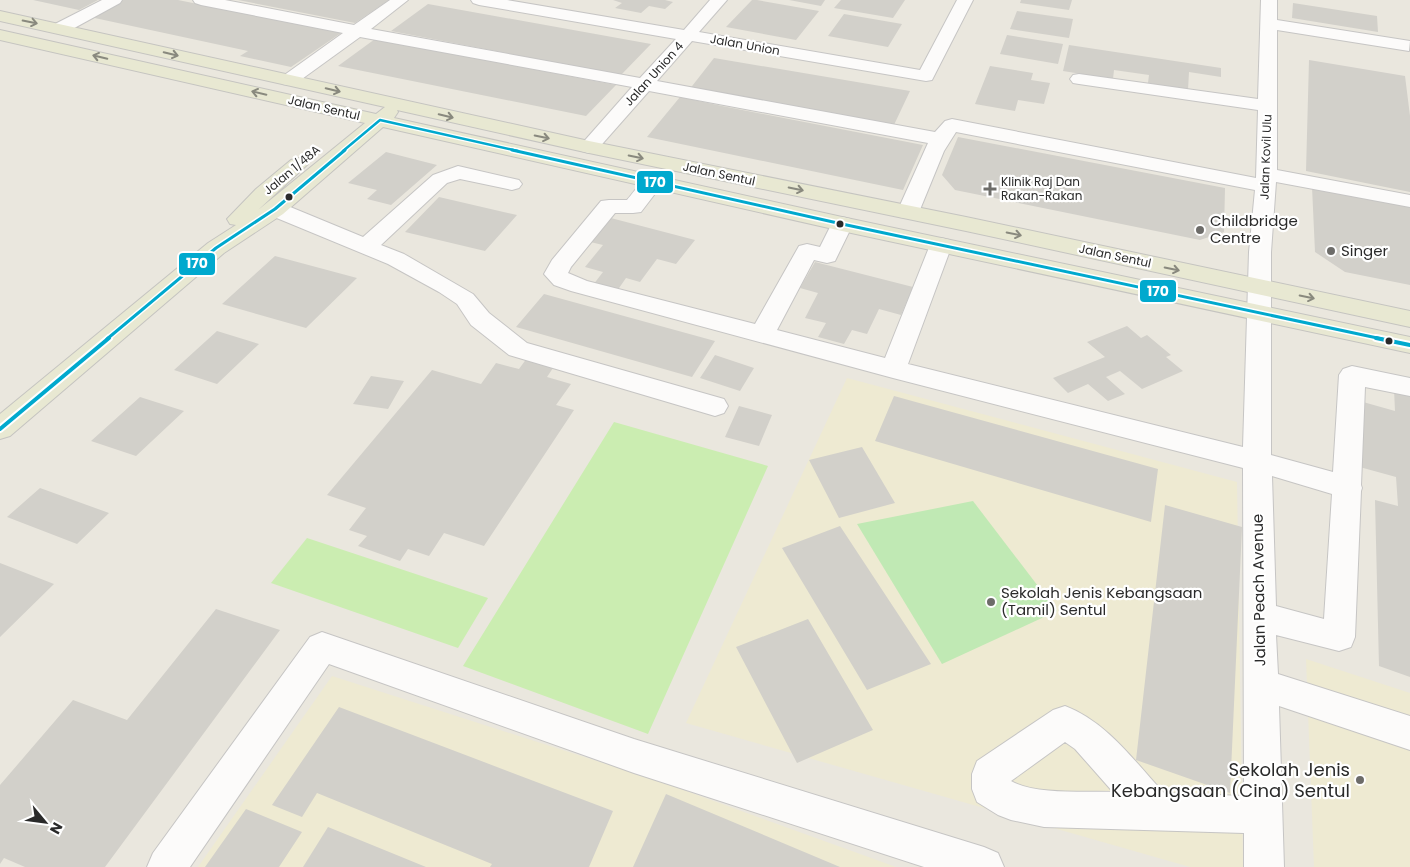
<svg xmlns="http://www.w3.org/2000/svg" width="1410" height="867" viewBox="0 0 1410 867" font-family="Poppins,sans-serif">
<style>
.education{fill:#eeead2}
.green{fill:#c0e9b4}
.pitch{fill:#cbedb1}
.building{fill:#d2d0ca}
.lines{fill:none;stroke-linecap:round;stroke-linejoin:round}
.minor-casing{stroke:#c6c5c4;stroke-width:2}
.major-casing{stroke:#c5c4c0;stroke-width:2}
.minor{fill:#fcfbfa;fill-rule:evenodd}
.major{fill:#e8e8d2;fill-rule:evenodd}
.bus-1-far2-casing{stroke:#fff;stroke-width:5}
.bus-1-far1-casing{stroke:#fff;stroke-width:6}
.bus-1-casing{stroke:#fff;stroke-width:8}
.bus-1-far2{stroke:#00a9ce;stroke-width:2.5}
.bus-1-far1{stroke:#00a9ce;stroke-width:3}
.bus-1{stroke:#00a9ce;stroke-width:4}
.oneway{stroke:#89897e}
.poi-dot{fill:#6d6c69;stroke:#fff;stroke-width:2}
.bus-dot{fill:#2a2a2a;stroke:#fff;stroke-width:2}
.labels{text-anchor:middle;stroke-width:4.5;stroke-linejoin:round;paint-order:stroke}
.far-street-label{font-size:12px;fill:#2a2a2a;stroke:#fff}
.far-poi-label{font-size:12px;fill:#2a2a2a;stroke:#fff;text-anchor:start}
.poi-label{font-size:15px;fill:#2a2a2a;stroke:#fff;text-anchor:start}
.street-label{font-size:15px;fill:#2a2a2a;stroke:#fff}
.near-poi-label{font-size:18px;fill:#2a2a2a;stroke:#fff;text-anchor:end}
.line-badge{stroke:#fff;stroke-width:2}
.badge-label{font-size:14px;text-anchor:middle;font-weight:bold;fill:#fff}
</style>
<rect width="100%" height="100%" fill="#eae7de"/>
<!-- education -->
<path class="education" d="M847,378L1237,482L1243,867H1190L686,723Z
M1306,659L1410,693V867H1314Z
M332,676L656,780L896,867H198Z"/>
<!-- green -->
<path class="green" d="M973,501L1057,611L942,664L857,524Z"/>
<!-- pitch -->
<path class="pitch" d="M614,422L768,466L648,734L463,666Z
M307,538L488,598L458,648L271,583Z"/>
<!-- building -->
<path class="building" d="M33,0H98L79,10Z
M123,0H178L341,33L291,67L240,56L248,51L90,17Z
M238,0H389L355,23Z
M613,0H665L673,2L665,9L649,6L641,13L615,8L622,3Z
M752,0H757L819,11L796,40L726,27Z
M789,0H825L821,6Z
M841,0H905L893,18L834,8Z
M1021,0H1072L1069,10L1020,3Z
M1293,3L1377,16L1378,32L1292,18Z
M428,4L651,44L621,75L391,31Z
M1017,11L1073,19L1069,38L1010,29Z
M844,14L902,24L888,47L828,36Z
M1007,35L1063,44L1058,64L1000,54Z
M375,39L616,85L586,116L338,66Z
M1069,45L1221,68V77L1189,72L1188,90L1148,83L1149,75L1114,70L1113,79L1063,71Z
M714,58L910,91L893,127L689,90Z
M1309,60L1405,76L1410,116V192L1306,171Z
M990,66L1033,73L1031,80L1050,83L1044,104L1018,100L1015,111L975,104Z
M680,97L722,106L923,145L903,190L647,137Z
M958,137L1225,188L1224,232L1200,240L955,190L942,175Z
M386,152L437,165L391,205L367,199L377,190L348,183Z
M1312,187L1410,206V285L1345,272L1315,252Z
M439,197L517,215L485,251L405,232Z
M607,217L695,240L676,264L657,259L640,282L626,278L617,291L593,285L603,272L585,267L603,245L586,241Z
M275,256L357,278L306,328L222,304Z
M815,262L913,287L901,315L879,309L867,334L852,330L844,344L818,337L826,323L805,318L818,293L800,288Z
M544,294L715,341L692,377L516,327Z
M1127,326L1141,338L1147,335L1171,355L1166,357L1183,371L1142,389L1120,371L1106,377L1125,394L1108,401L1088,384L1068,393L1053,378L1105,357L1087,342Z
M217,331L259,344L217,384L174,370Z
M715,355L754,368L740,391L700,378Z
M527,358L555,365L547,377L571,384L556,405L574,410L484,546L444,533L429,556L408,549L400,561L358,546L367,536L349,530L366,508L327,495L432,370L481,384L496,363L519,369Z
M371,376L404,381L388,409L353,404Z
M1394,389L1410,393V677L1379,666L1375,500L1398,506L1396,477L1356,466V400L1395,411Z
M894,396L1158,469L1151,522L875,441Z
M140,397L184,411L136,456L91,441Z
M739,406L772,415L759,446L725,437Z
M862,447L895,503L839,518L809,460Z
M40,488L109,513L77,544L7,517Z
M1165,505L1242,527L1230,793L1136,760Z
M840,526L931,664L867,690L782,548Z
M0,563L54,584L0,637Z
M216,609L280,630L105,867H25L4,858L0,864V785L73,700L127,720Z
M808,619L873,730L797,763L736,647Z
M339,707L613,811L589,867H490L492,864L317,793L302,817L272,805Z
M666,794L840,867H633Z
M246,809L302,832L279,867H205Z
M328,827L426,867H303Z"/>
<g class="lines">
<defs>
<path id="minor" d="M102,0H122L120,3L67,32H55L53,28L55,24Z
M193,0H225L354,25L390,0H408L371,29L640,78L676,39L479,5L473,3L471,0H507L684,30L710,0H727L699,32L920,70L957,0H973L932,80L926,81L692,41L657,81L935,132L945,121L952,119L1256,178L1258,110L1079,84L1073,83L1070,79L1073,75L1079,74L1258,99L1261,0H1277V20L1410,41L1409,51L1277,30V170L1410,195V207L1276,182L1271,252V455L1333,472L1339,375L1343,369L1352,366L1410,378V396L1365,387L1361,485L1362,488L1361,491L1355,637L1351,647L1339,651L1276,635L1278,674L1410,716V750L1279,706L1284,867H1244V833L1044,827L1011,820L998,815L977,802L972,789V774L977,761L1053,710L1065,706C1107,722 1134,761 1164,793L1244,796L1243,468L893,378L571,291L554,285L544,274L552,260L601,201L609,200H627C637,189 644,173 661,178L664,182L641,212L633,213H615L571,267L568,273L587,281L755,324L799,246L807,244L820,247L834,219L842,217L850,219L853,224L835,261L827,263L814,260L777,330L885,358L930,245L933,240L941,238L949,240L952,245L908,364L1243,447L1249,252L1255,190L956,132L944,151L919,212L916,217L908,218L900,217L897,212L928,143L649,91L596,151L589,153L582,151L579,147L632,87L360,37L295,84L289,85L283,84L280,80L283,76L343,33L201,5L195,3ZM1272,476L1332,494L1324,619L1276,606ZM1065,742L1075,749L1113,792C1085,791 1035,795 1011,781Z
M458,166L519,180L522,184L519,188L512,190L460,179L447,183L381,245L404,254L473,294L489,313L527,343L724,399L728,406L724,413L715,416L509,355L471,325L457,304L439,292L388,264L267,214L264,209L267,204L275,203L283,204L363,237L433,175Z
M322,632L634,739L984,847L998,853L1004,867H924L634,773L329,664L190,867H147L153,853L310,637Z"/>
<path id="major" d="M0,11L589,141L966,217L1410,311V327L966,231L589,153L397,110L398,112L394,118L842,217L1410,337V353L842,231L383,127L283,214L224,253L10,436L0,439V414L208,243L236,225L230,224L227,219L256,189L291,160L298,158L305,160L308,164L258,210L365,123L0,40V30L376,114L385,107L0,21Z"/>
</defs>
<!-- minor casing -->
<use href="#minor" class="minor-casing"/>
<!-- major casing -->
<use href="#major" class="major-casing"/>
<!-- minor -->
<use href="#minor" class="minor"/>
<!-- major -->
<use href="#major" class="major"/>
<defs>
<path id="bus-1-far2" d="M343,151L380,120L518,151"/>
<path id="bus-1-far1" d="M512,150L842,224L1382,339
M107,339L216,248L275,209L345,150"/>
<path id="bus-1" d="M1376,338L1410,345
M0,429L109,338"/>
</defs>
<!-- bus-1-far2 casing -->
<use href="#bus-1-far2" class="bus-1-far2-casing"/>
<!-- bus-1-far1 casing -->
<use href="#bus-1-far1" class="bus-1-far1-casing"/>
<!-- bus-1 casing -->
<use href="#bus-1" class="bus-1-casing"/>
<!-- bus-1-far2 -->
<use href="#bus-1-far2" class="bus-1-far2"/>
<!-- bus-1-far1 -->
<use href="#bus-1-far1" class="bus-1-far1"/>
<!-- bus-1 -->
<use href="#bus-1" class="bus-1"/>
</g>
<!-- one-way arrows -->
<defs><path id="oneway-shaft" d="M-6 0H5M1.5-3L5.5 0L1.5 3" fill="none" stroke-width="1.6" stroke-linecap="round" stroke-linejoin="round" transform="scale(1.25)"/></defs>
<g class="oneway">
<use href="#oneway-shaft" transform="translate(30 22) rotate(11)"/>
<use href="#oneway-shaft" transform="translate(171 54) rotate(13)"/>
<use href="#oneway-shaft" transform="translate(100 57) rotate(-167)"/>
<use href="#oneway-shaft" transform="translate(333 90) rotate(13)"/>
<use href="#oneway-shaft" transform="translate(259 93) rotate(-167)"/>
<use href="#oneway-shaft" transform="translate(446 116) rotate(13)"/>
<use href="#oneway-shaft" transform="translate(542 137) rotate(12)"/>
<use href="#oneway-shaft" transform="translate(636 157) rotate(12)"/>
<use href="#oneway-shaft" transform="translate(796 189) rotate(12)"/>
<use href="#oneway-shaft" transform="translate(1014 234) rotate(12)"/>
<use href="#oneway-shaft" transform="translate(1172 269) rotate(12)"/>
<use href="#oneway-shaft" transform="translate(1307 297) rotate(12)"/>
</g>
<!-- markers -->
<g class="poi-dot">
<path d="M987.5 181.5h5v5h5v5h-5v5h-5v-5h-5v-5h5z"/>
<circle cx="1200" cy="230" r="5"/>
<circle cx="1331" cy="251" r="5"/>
<circle cx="991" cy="602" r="5"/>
<circle cx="1360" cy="780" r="5"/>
</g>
<g class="bus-dot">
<circle cx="289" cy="197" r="4.5"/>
<circle cx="840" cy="224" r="4.5"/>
<circle cx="1389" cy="341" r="4.5"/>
</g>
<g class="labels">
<!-- far-street labels -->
<g class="far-street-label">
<text transform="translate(745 45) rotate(10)" y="4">Jalan Union</text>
<text transform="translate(654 74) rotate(-48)" y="4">Jalan Union 4</text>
<text transform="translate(324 108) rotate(13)" y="4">Jalan Sentul</text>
<text transform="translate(1266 157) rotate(-88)" y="4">Jalan Kovil Ulu</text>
<text transform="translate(292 170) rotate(-40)" y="4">Jalan 1/48A</text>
<text transform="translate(719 174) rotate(12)" y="4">Jalan Sentul</text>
<text transform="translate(1115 256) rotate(12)" y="4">Jalan Sentul</text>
</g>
<!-- far-poi labels -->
<g class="far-poi-label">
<text x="1001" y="186">Klinik Raj Dan<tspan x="1001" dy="14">Rakan-Rakan</tspan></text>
</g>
<!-- poi labels -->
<g class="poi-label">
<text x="1210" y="226">Childbridge<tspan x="1210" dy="17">Centre</tspan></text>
<text x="1341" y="256">Singer</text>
<text x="1001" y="598">Sekolah Jenis Kebangsaan<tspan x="1001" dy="17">(Tamil) Sentul</tspan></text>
</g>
<!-- street labels -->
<g class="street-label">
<text transform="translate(1259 590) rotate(-91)" y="5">Jalan Peach Avenue</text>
</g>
<!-- near-poi labels -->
<g class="near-poi-label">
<text x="1350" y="776">Sekolah Jenis<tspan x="1350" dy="21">Kebangsaan (Cina) Sentul</tspan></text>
</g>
</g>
<g class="line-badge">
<rect x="636" y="170" width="38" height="24" rx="5" fill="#00a9ce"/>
<rect x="178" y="252" width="38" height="24" rx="5" fill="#00a9ce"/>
<rect x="1139" y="279" width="38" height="24" rx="5" fill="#00a9ce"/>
</g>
<g class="badge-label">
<text x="655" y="187">170</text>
<text x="197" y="268">170</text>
<text x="1158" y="296">170</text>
</g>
<!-- north arrow -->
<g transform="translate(45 822) rotate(119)" stroke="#ffffff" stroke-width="4" paint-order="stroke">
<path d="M0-4L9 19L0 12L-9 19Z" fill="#2a2a2a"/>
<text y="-8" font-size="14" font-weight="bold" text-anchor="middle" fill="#2a2a2a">N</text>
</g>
</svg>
